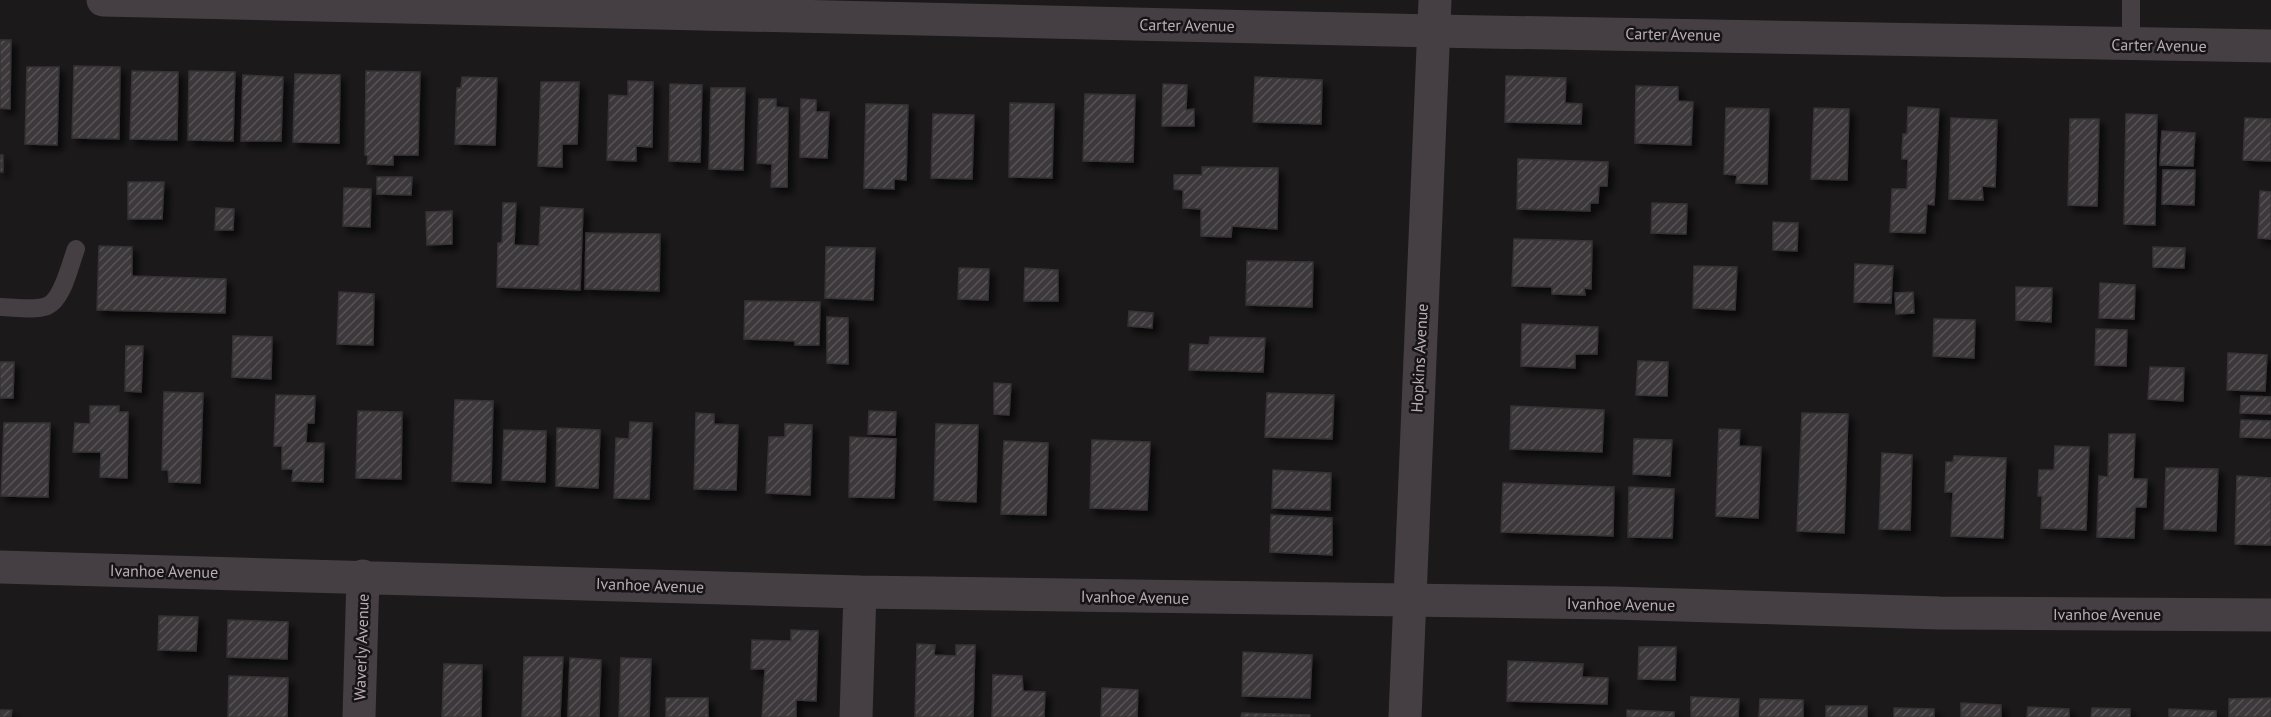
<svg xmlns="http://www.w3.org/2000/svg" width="2271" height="717" viewBox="0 0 2271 717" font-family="'PT Sans',sans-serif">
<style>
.building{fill:url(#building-hatch);stroke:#373335;stroke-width:1.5;filter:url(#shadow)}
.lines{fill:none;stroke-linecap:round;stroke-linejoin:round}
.service{stroke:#453f43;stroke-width:18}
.minor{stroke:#453f43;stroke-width:33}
.tertiary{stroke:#453f43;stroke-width:33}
.labels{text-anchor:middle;stroke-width:5;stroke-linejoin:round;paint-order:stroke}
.street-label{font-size:16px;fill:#baacb7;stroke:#161415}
</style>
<defs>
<pattern id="building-hatch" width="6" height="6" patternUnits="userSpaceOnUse" patternTransform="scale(1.5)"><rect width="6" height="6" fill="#3d393b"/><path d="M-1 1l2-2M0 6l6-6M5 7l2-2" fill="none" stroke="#575355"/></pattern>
<filter id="shadow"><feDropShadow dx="5.5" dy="5.5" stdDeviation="3" flood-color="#0009"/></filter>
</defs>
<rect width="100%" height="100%" fill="#1b191a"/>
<!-- building -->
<path class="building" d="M0,40H11L10,109L0,108Z
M74,66L120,67L119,139L72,138Z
M27,67H59L57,145L25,144Z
M132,71L178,72L177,140L130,139Z
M189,71L235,72L233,141L188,140Z
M366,71L420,72L418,155H393V165L367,164L368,156L365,155Z
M295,74L340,75L339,143L293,142Z
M243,75L283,77L281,141H241Z
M1506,76L1566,78L1565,103L1582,104L1581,124L1505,122Z
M462,77L497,78L495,145L455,144L457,88H461Z
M1255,77L1322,80L1321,124L1253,122Z
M628,81L653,82L652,147L636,146V161L607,160L609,95L628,96Z
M541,82H579L577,144H562V167L538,166Z
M670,84L702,85L700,162L669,161Z
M1163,84L1187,85L1186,110L1194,109V126H1162Z
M1636,86L1678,87V101L1693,102L1691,145L1635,143Z
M711,88H745L743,170L709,169Z
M1085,94L1135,95L1133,162L1083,161Z
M759,99H776V107L788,108L787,187H771L772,164L757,163Z
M801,99L816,100V112H829L827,158L800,157Z
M1010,103L1054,104L1052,178L1009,177Z
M866,104L908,105L906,180L894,179V189L864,188Z
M1908,107L1939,109L1934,205L1927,204L1925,233L1890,232L1892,189H1907L1908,159H1902V150L1903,134H1907Z
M1726,108L1769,109L1767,184L1736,183L1737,175L1724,174Z
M1814,108L1849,109L1847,180L1811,179Z
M933,114L974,115L972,179L931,178Z
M2126,114L2157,115L2155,225L2124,224Z
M1951,118L1997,120L1995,187L1982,186L1983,200L1949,199Z
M2245,118L2271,119V161L2243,160Z
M2070,119H2099L2097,206L2068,205Z
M2162,131L2195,133L2193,166L2160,165Z
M0,155H3V172H0Z
M1518,159L1608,162L1607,186H1599L1598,203H1590V211L1517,209Z
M1202,167L1278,168L1277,229L1232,226L1231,237L1201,236V209L1183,208V190L1174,189V175H1202Z
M2163,170H2195L2194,205L2162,204Z
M377,177H412L411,195L377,194Z
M128,182H164L162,219H128Z
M344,188L371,189L370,227L343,226Z
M2260,191L2271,192V239L2258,238Z
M503,203H516L514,245L539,246L541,207L583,209L580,290L497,287L498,243H502Z
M1652,203L1687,204L1686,234L1651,233Z
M216,208L234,209L233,230H215Z
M452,211V244L427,245L426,212Z
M1773,222L1798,223L1797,251L1773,250Z
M586,233L660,234L659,291L585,289Z
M1514,239L1592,241L1591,289L1584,288L1585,295L1552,294V287L1512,286Z
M99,246L132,247V276L226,279L225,313L97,310Z
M826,247L875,248L873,300L825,298Z
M2153,247L2185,248L2184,268L2153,267Z
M1247,261L1313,262L1312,307L1246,305Z
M1855,264L1893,266L1891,303L1854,302Z
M1694,266L1737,267L1735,310L1693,308Z
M959,268L989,269L988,300L958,299Z
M1025,268L1058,270V301H1024Z
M2100,283L2135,285L2134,319L2099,318Z
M2016,287L2052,288L2051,322L2016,320Z
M339,292L374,294L373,345L337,344Z
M1913,292L1914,313L1896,314L1895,293Z
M745,301L820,302L819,345H795V341L744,339Z
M1129,311L1153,313L1152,328L1128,326Z
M827,317L848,318V364L827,363Z
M1934,319L1975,320L1974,358L1933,356Z
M1522,324L1598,327L1597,354H1575V368L1521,366Z
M2096,329L2127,330L2126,366L2095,365Z
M233,336L272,337L271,379L232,377Z
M1210,337L1265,338L1263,372L1189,370L1190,344L1209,345Z
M126,346H143L141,392L125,391Z
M2228,353L2267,355L2265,391L2227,390Z
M1638,361L1668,362L1667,396L1636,395Z
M0,362H14L13,398H0Z
M2150,367L2184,368L2183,401L2148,399Z
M994,383L1011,384L1009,415L994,414Z
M164,392L203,393L200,483L169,482L168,470H162Z
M1267,393L1334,395L1332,439L1265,437Z
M276,395L315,396L314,423H307L306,443H324L323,482L292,481L293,469H282V446H274Z
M2241,396L2271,397V414L2240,413Z
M455,400L493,401L491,483L452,481Z
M90,406H119V412H128L127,478L100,477L101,452H73L75,423L90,424Z
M1511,406L1604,410L1602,452L1510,449Z
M358,411L402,412L401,479L356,478Z
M869,411L896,412L895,435L868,434Z
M696,413L714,414V424L738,425L736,490L694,489Z
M1802,413L1848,414L1844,533L1797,531Z
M2241,420L2271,421V438L2240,437Z
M630,422L652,423L649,499L614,498L616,438L629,439Z
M4,423H50L48,497L1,496Z
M785,424L812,425L810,495L766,493L769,437H785Z
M936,424L978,425L976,502L934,500Z
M557,428L600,430L598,488L556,486Z
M1719,429L1740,430L1739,446L1761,447L1758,518L1716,516Z
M504,430L546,431L545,482L502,480Z
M2109,434H2135L2133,479H2147L2146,507H2135L2134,538L2097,537L2099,476L2108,477Z
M850,437L896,439L894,498L849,497Z
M1634,439L1672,440L1670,476L1633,474Z
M1092,440L1150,442L1147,510L1090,508Z
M1004,441L1048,443L1046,515L1001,514Z
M2055,446L2089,447L2086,530L2041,528L2042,496H2038L2039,470H2054Z
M1882,453L1912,455L1910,530L1879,529Z
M1954,456L2006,458L2003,538L1951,536L1953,492H1945L1946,462H1953Z
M2166,468L2218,469L2216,531L2164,529Z
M1273,470L1331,473L1330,510L1272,508Z
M2237,476L2271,478V545L2235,544Z
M1503,483L1614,487L1613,536L1501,532Z
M1629,487L1674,489L1672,538L1628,537Z
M1271,515L1332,518V555L1270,552Z
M159,616L198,617L196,651L158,650Z
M228,620L288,622L287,659L227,657Z
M791,630L818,631L816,701L796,700V717H762L765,669H751L752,640L791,641Z
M917,644L935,645L934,655L956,656V645H975L973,717H915Z
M1639,647H1676L1675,680L1638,679Z
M1243,652L1312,655L1310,698L1242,696Z
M524,657H563L560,717H522Z
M570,658L601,660L599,717H568Z
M621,658L651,659L649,717H619Z
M1508,661L1583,664L1582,677L1608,678L1607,704L1507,701Z
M444,664L482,665L481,717H442Z
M993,675L1022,676L1023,691L1045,692L1044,717H992Z
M229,676L288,678L287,717H228Z
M1102,688L1138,690L1137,717H1101Z
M1691,697L1739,699L1738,717H1691Z
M666,698H708V717H666Z
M2271,698V717H2229V699Z
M1760,699L1803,700V717H1759Z
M1961,703L2001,705V717H1961Z
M1826,706H1867V717H1826Z
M2028,707L2069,709V717H2027Z
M1894,708L1934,709V717H1894Z
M2092,708L2130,709V717H2091Z
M2169,709L2216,711V717H2169Z
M0,710H12L11,717H0Z
M1627,710L1674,712V717H1627Z
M1242,713L1310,715V717H1241Z"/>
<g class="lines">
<!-- service -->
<path class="service" d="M2131,44V0
M0,307C14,307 34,311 47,306C63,300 70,264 76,249"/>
<!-- minor -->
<path class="minor" d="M103,0L1434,31L2271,46
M0,567L860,592L1614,603L1939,613L2271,615
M359,717L363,576
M856,717L860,592"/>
<!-- tertiary -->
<path class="tertiary" d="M1405,717L1435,0"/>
</g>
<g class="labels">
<!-- street labels -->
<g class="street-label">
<text transform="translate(1187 25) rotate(1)" y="6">Carter Avenue</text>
<text transform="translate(1673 34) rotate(1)" y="6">Carter Avenue</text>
<text transform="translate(2159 45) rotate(1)" y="6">Carter Avenue</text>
<text transform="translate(1419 358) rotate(-87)" y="6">Hopkins Avenue</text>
<text transform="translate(164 571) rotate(1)" y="6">Ivanhoe Avenue</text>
<text transform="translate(650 585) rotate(2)" y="6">Ivanhoe Avenue</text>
<text transform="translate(1135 597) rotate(1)" y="6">Ivanhoe Avenue</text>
<text transform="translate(1621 604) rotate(1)" y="6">Ivanhoe Avenue</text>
<text x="2107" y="620">Ivanhoe Avenue</text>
<text transform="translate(361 647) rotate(-88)" y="6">Waverly Avenue</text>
</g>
</g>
</svg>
